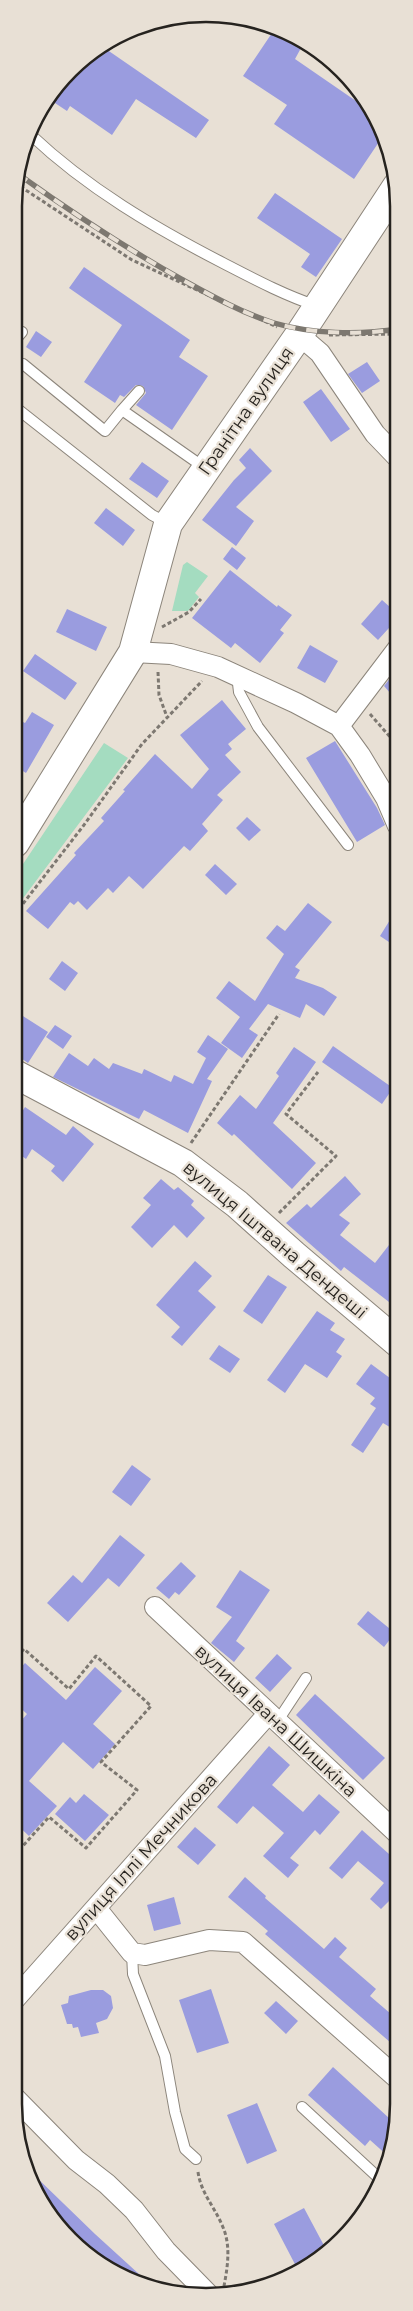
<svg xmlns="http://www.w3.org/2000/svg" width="413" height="2311" viewBox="0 0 413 2311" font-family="Montserrat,sans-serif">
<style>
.green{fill:#a4dcc0}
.building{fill:#9a9cdf}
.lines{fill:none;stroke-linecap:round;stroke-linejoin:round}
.lane-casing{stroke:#8c857b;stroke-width:12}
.street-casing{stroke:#8c857b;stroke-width:22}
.secondary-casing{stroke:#8c857b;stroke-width:30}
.path{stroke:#7d7871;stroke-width:3;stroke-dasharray:4 2.5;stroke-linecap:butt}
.lane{stroke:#fff;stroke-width:10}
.street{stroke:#fff;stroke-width:20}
.secondary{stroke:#fff;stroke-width:28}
.rail-casing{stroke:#7d7870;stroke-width:5.5}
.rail{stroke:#e8e0d5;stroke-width:4;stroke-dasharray:11;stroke-linecap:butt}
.labels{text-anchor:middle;stroke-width:4.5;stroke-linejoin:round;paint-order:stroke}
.street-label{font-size:18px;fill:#26231f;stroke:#e8e0d5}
.rim{fill:none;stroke:#26231f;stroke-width:2.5}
</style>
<rect width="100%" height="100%" fill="#e8e0d5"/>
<!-- green -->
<path class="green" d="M187,562L208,576L195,593L199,597L188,611H172L183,565Z
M104,743L128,758L15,909V876Z"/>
<!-- building -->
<path class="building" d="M274,30L301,48L295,59L372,112L380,122L383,136L354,179L274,124L287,105L243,76Z
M103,47L209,120L196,138L136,99L112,135L70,106L67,111L49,99L89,54Z
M275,193L342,239L316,277L301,267L310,254L257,218Z
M84,267L190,340L179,357L208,376L172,430L136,405L146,393L143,386L136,385L124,397L120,395L115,403L84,382L122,325L69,288Z
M36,331L52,342L41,357L26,347Z
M367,362L380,381L362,393L348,374Z
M321,389L350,429L331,442L303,402Z
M250,448L272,471L236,507L254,521L236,546L202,520L234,480L246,468L239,460Z
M142,462L169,481L157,498L129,479Z
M106,508L135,530L123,546L94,523Z
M232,547L246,558L237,570L223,559Z
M230,570L277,607L278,605L292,615L280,630L284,633L260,663L235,643L231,648L192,618Z
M382,600L399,615V617L378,640L361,624Z
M67,609L107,627L96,651L56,632Z
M310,645L338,661L325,683L297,668Z
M35,654L77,683L65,700L23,671Z
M399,667V671L398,702L384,686Z
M222,700L246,729L228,744L232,749L225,755L241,772L217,795L223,800L202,824L208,831L190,851L184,846L143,889L129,876L113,893L108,888L87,910L78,901L74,905L70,902L48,929L26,911L76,855L74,853L104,821L101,818L125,791L123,790L155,754L192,789L209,769L180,735Z
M32,712L54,725L26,773L15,766V727L19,720L25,723Z
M335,741L377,808L385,825L357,842L306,758Z
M247,817L261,830L249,841L236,828Z
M215,864L237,884L226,895L205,875Z
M308,903L332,922L295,967L300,970L295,978L323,988L337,997L324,1016L306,1004L300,1018L268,1004L249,1029L258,1035L242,1058L221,1043L240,1017L216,998L229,981L255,1001L284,954L266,938L277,925L285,931Z
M398,907V948L380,936Z
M62,961L78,973L65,991L49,979Z
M15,1011L48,1032L28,1063L15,1054Z
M55,1025L72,1036L63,1049L46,1037Z
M208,1035L228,1049L207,1079L212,1081L188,1133L144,1110L139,1119L53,1077L69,1053L88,1066L94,1058L109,1069L113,1063L142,1074L144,1069L171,1082L174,1075L193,1084L206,1058L197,1052Z
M333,1046L393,1088L382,1104L322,1062Z
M294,1047L316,1062L273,1123L316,1163L292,1189L234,1134L232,1136L217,1123L240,1095L256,1109L279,1076L276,1073Z
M25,1107L66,1135L73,1126L94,1144L63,1182L51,1171L55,1166L32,1149L26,1159L15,1151V1123Z
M345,1176L361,1194L339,1215L350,1223L340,1235L375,1263L389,1245L398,1252V1258L389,1270L398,1277V1309L344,1267L341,1271L286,1223L307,1204L311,1208Z
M161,1179L174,1190L178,1187L194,1201L191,1205L205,1218L187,1238L174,1225L152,1248L131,1227L151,1205L143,1198Z
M195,1261L212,1276L198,1291L216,1307L182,1346L171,1337L180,1327L156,1305Z
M268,1275L287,1287L262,1324L243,1311Z
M317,1311L335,1323L330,1330L345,1339L336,1352L342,1356L327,1378L305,1364L285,1393L267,1380Z
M219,1345L240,1359L230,1373L209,1359Z
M371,1364L398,1384V1432L383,1423L363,1453L351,1445L376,1408L370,1404L375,1398L356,1384Z
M132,1465L151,1479L131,1506L112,1492Z
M120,1535L145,1555L119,1587L108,1578L68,1622L47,1603L73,1575L82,1583Z
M181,1562L196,1576L179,1595L175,1592L169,1599L156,1588Z
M240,1570L270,1590L236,1641L245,1648L234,1662L211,1643L232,1617L216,1607Z
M368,1611L395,1633L384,1647L357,1624Z
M277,1654L292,1668L270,1692L255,1678Z
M25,1663L66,1700L95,1667L122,1691L93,1724L115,1744L93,1769L63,1742L29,1781L57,1806L29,1836L14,1822V1802L21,1794L19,1792L14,1798V1729L27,1714L14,1702V1675Z
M315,1694L385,1758L363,1780L296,1715Z
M269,1746L290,1765L272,1785L303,1812L319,1794L340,1812L320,1835L315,1830L290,1858L299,1865L288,1878L263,1856L284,1833L253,1806L237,1824L217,1807Z
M84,1794L109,1815L85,1841L55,1814L70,1797L76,1803Z
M195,1827L216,1845L198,1865L177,1847Z
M362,1830L398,1862V1904L392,1898L381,1909L370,1899L384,1883L358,1861L342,1879L329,1868Z
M245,1877L266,1896L265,1898L324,1949L335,1937L347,1948L339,1957L376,1989L370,1996L398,2020V2049L265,1934L268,1931L228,1897Z
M174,1897L181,1924L154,1931L147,1905Z
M211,1989L229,2043L197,2053L179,2000Z
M91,1990H103L111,1996L113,2008L107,2019L96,2023L99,2033L81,2037L78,2027L73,2028L72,2024H67L61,2005L68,2003L69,1996Z
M276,2001L298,2021L286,2034L264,2013Z
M333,2067L389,2118L398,2109V2129L389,2157L370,2140L365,2146L308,2095Z
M257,2103L277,2151L247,2164L227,2115Z
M32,2173L95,2234L151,2285L122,2278L70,2241L28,2178Z
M304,2208L328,2253L298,2270L274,2224Z"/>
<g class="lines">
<defs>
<path id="lane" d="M31,135C87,188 155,228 223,263C254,279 284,295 317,306
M15,340L22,332
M23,364L105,431L122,410
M139,391L122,410L205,468
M15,407L152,515L167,523
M237,675L239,692L258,727L348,845
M277,1722L306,1678
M132,1953L133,1974L165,2056L175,2112L185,2149L196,2159
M302,2107L382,2181"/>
<path id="street" d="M299,335L320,353L375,434L399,459
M133,652L171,654L218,667L296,703L339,726L360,755L386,798L398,826
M339,726L399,647
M155,1607L398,1834
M96,1908L132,1953L145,1955L209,1940L243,1942L398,2079
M14,2000L268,1714
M14,2097L76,2160L107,2184L134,2210L166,2251L209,2295"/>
<path id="secondary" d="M15,843L133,652L168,524L299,335L397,186
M15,1074L183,1163L237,1204L294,1255L398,1343"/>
</defs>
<!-- lane casing -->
<use href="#lane" class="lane-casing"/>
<!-- street casing -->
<use href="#street" class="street-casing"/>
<!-- secondary casing -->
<use href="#secondary" class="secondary-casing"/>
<!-- path -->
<path class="path" d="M15,183L132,260L277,327
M329,335L399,334
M162,627L189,612L201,599
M158,672L159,695L167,717
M370,714L398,746
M15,914L84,825L142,744L202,681
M191,1143L279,1014
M279,1213L336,1156L286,1114L318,1072
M14,1842L21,1848L49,1817L86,1848L137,1790L101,1762L151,1706L96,1656L69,1689L24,1649L14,1660
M198,2172C201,2193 214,2206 222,2225C231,2244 228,2265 224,2286"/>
<!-- lane -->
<use href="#lane" class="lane"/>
<!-- street -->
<use href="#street" class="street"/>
<!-- secondary -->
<use href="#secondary" class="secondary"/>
<defs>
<path id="rail" d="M18,174C71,212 124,247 181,279C210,295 242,313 274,323C312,334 359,335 399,329"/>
</defs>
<!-- rail casing -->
<use href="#rail" class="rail-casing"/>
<!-- rail -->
<use href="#rail" class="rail"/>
</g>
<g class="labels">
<!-- street labels -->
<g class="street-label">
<text transform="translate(246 411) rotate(-55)" y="6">Гранітна вулиця</text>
<text transform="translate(275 1240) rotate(40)" y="6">вулиця Іштвана Дендеші</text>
<text transform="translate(276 1721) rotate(43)" y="6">вулиця Івана Шишкіна</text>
<text transform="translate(141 1857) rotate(-48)" y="6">вулиця Іллі Мечникова</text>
</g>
</g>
<!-- crop -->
<path d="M0 0H413V2311H0ZM206 22H206A184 184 0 0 1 390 206V2104A184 184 0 0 1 206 2288H206A184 184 0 0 1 22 2104V206A184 184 0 0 1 206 22Z" fill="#e8e0d5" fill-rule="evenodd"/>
<path class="rim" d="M206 22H206A184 184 0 0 1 390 206V2104A184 184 0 0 1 206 2288H206A184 184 0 0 1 22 2104V206A184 184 0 0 1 206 22Z"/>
</svg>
